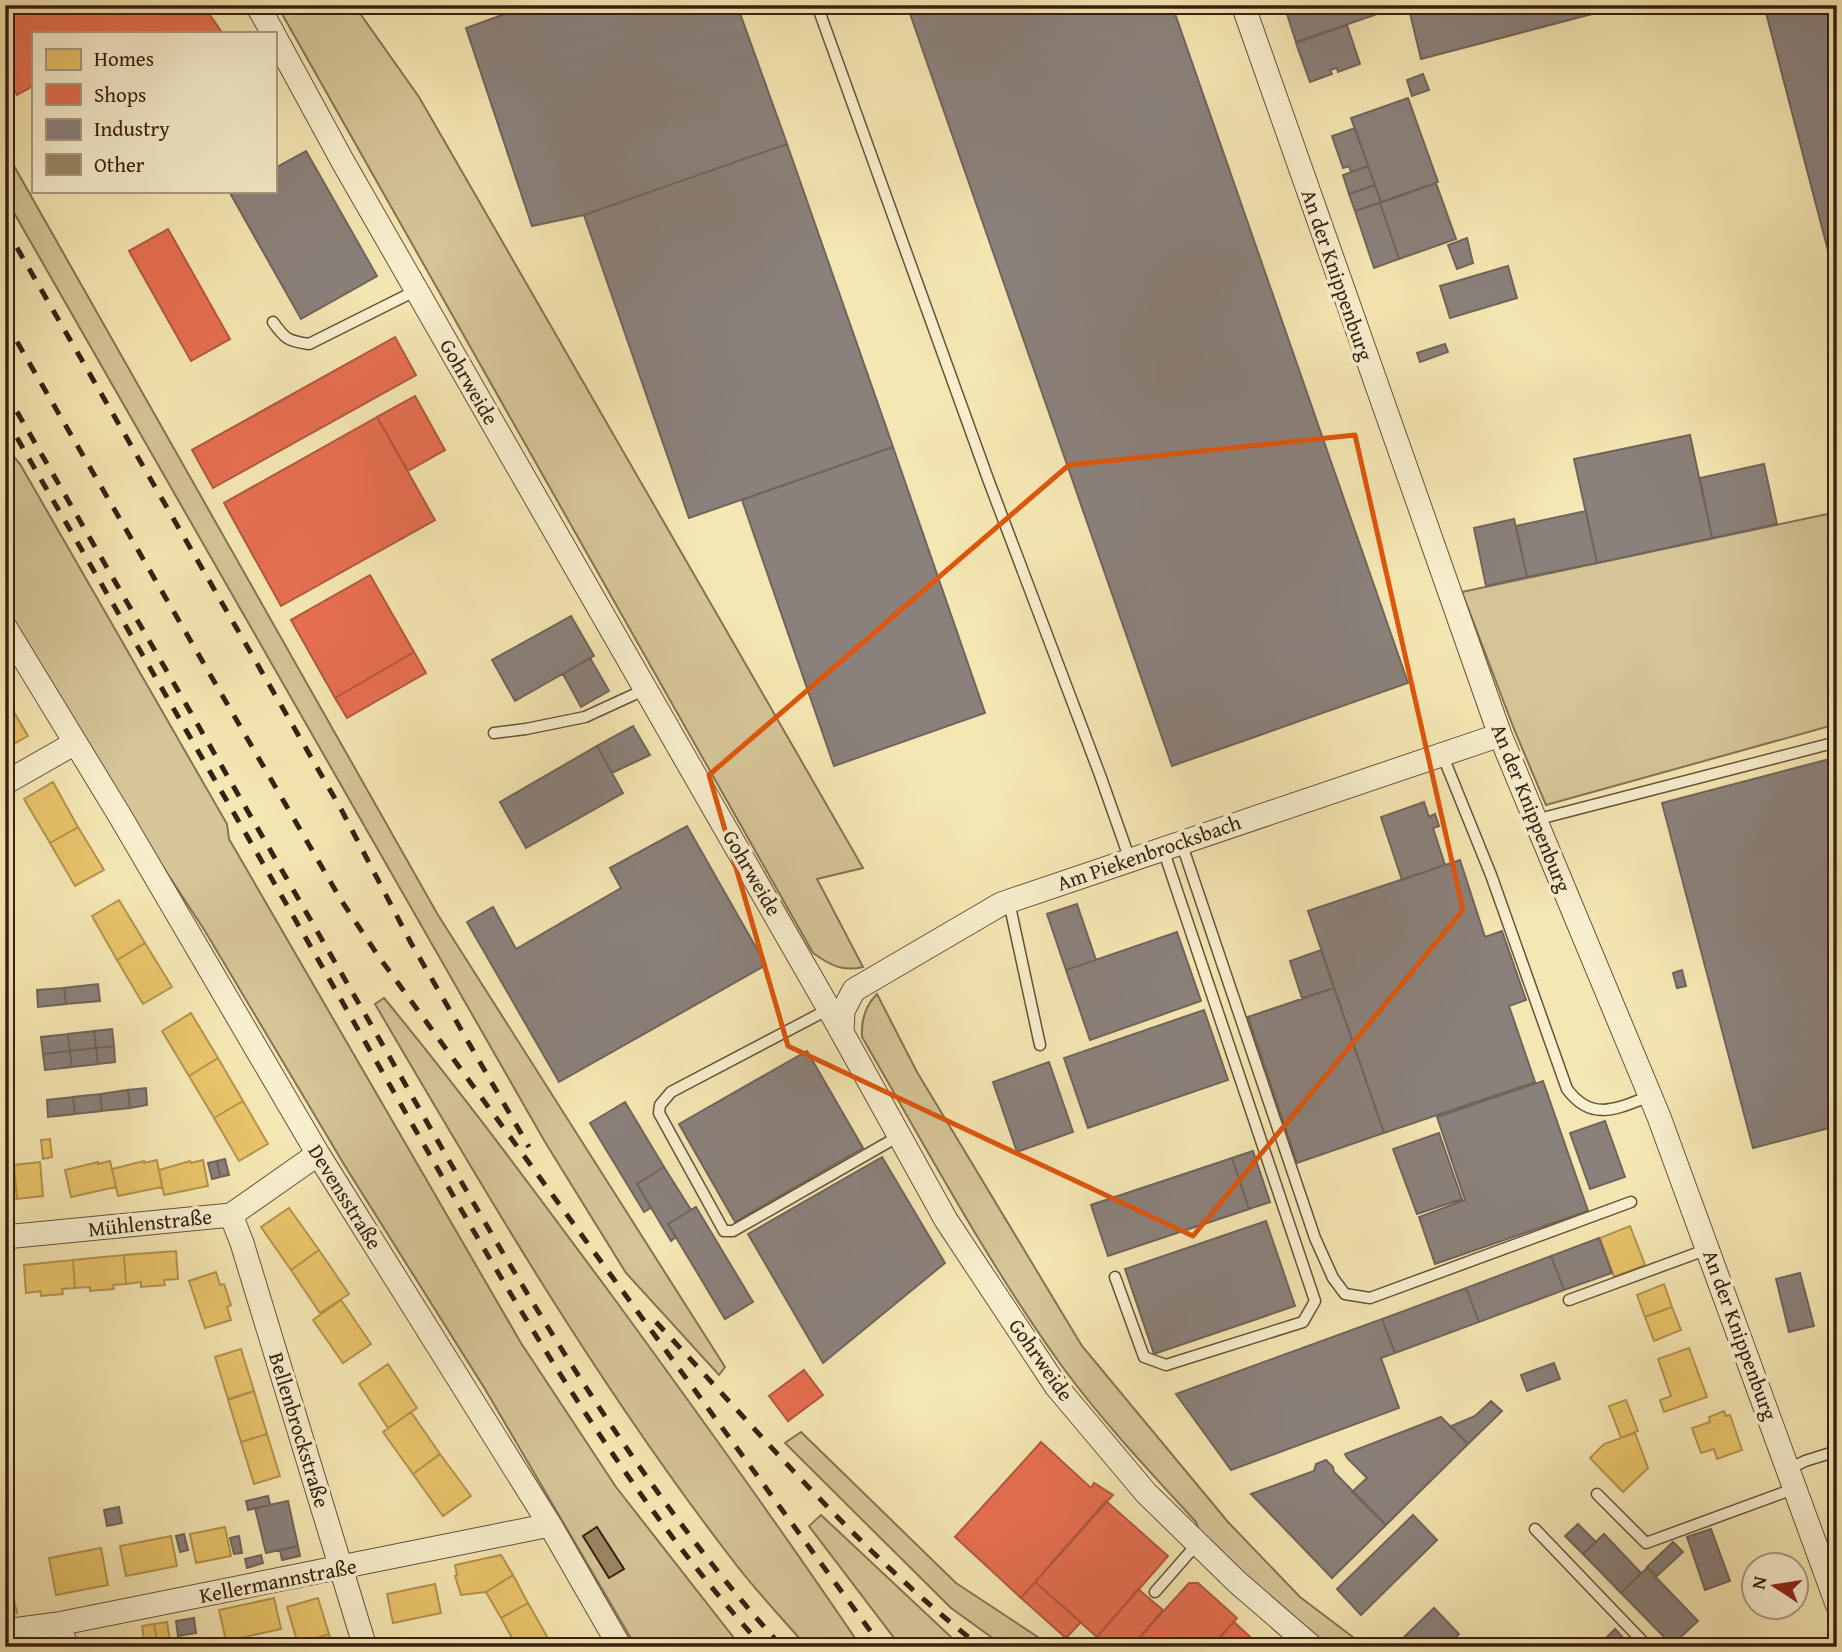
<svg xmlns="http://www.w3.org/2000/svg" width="1842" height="1652" viewBox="0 0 1842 1652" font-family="'Gentium Book Plus',serif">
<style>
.green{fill:#d5c597;stroke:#867254;stroke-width:2}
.homes{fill:#e9c46a;stroke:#b4934f;stroke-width:2}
.shops{fill:#e76f51;stroke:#b2573e;stroke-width:2}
.industry{fill:#8a817c;stroke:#71645c;stroke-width:2}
.building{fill:#9a8765;stroke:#372011;stroke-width:2}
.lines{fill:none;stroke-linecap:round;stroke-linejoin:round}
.service-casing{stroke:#66523a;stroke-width:13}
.minor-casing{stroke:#66523a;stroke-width:25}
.service{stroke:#f8efce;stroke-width:10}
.minor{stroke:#f8efce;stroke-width:23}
.rail{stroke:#372011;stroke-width:5;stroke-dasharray:12 12;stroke-linecap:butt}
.marked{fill:none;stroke:#df560c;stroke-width:5;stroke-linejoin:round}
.labels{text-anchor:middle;stroke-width:7;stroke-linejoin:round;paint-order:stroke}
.street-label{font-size:21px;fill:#372011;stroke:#f8efce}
</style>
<rect width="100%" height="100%" fill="#f5e7b3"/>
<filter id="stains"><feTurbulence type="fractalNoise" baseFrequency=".00286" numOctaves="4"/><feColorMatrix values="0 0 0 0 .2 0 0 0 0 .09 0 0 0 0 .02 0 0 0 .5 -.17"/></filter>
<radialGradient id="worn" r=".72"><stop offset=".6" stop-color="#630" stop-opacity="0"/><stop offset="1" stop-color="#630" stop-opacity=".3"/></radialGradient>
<!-- green -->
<path class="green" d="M277,5H354L419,97L863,868L817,879L863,967C842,972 830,965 813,953Z
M5,150L438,915L725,1367L719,1375L626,1273L545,1142L5,197Z
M5,446L20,464L227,824L229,839L521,1343L616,1487L741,1647H636L485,1389L345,1166L205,931L77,736L5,616Z
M1837,512V724L1546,805L1514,729L1462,592Z
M877,994L917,1072L1082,1346L1228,1522L1300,1597L1366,1647H1328L1253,1583L1200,1533L1196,1522C1151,1473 1104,1423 1064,1369C988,1264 927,1149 862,1037C861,1020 865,1006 877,994Z
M384,998C464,1095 538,1196 613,1297C697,1412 781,1528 861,1647H807C782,1618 754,1589 731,1558C597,1384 486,1194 375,1004Z
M801,1432L956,1583L1053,1647H1005L951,1608L785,1443Z
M821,1515L951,1637L964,1647H901L809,1526Z"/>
<!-- homes -->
<path class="homes" d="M5,697L28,736L5,749Z
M53,782L78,827L50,843L24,799Z
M78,827L104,870L75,886L50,843Z
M119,900L145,943L117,960L92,916Z
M145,943L172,987L143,1004L117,960Z
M191,1013L218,1058L189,1076L162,1031Z
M218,1058L243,1101L214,1118L189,1076Z
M243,1101L268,1144L239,1161L214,1118Z
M50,1139L52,1157L43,1159L41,1140Z
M157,1160L162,1187L118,1196L112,1169L144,1161V1163Z
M203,1160L208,1186L164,1195L159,1170L190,1161L191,1163Z
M110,1161L116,1187L71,1197L65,1170L98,1162V1164Z
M40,1162L43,1196L17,1199L14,1165Z
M14,1165L17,1199L5,1200V1166Z
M289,1208L319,1250L291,1270L261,1227Z
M1630,1226L1645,1265L1614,1277L1600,1238Z
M319,1250L349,1294L320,1313L291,1270Z
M176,1251L178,1279L164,1280L165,1285L141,1287V1282L126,1284L124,1255Z
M124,1255L126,1284L113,1285L114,1289L90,1291V1287L75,1288L73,1260Z
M73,1260L75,1288L62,1289L63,1294L41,1296L40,1291L26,1293L24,1265Z
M216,1272L220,1285L224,1284L231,1305L227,1307L231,1320L205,1328L189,1281Z
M1664,1284L1672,1307L1645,1317L1637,1295Z
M341,1300L371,1344L343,1363L313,1320Z
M1672,1307L1681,1330L1654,1341L1645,1317Z
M1689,1348L1707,1397L1664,1412L1660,1400L1671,1396L1658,1359Z
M241,1349L254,1391L228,1399L215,1357Z
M388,1364L417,1408L388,1428L359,1384Z
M254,1391L267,1434L241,1442L228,1400Z
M1626,1400L1638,1431L1621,1438L1609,1406Z
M1724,1411L1726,1416L1730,1415L1742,1450L1717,1459L1714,1449L1701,1453L1692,1428L1710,1422L1709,1417Z
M411,1412L440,1454L413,1474L383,1432Z
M1635,1433L1648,1468L1623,1492L1590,1458L1604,1444Z
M267,1434L280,1476L254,1484L241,1442Z
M440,1454L471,1496L443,1516L413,1474Z
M225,1527L231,1556L196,1563L190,1534Z
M171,1536L177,1566L126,1576L120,1546Z
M101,1548L108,1585L56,1595L49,1558Z
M501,1555L513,1575L486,1592L461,1595L455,1576L457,1575L455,1565Z
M513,1575L528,1603L501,1618L486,1592Z
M435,1584L441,1613L393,1623L387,1594Z
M11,1587L17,1613L5,1615V1588Z
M274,1598L281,1629L226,1641L219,1610Z
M318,1598L329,1634L298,1644L287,1607Z
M528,1603L549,1640L554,1647H517L501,1618Z
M167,1622L171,1647H158L154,1624Z
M154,1624L158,1647H145L142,1626Z
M329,1634L333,1647H299L298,1644Z"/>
<!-- shops -->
<path class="shops" d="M5,5H203L221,31L220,33H33V86L17,95L5,74Z
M168,229L230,339L191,361L129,251Z
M395,337L416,375L213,488L192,450Z
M415,396L445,450L408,471L377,417Z
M377,417L435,520L281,606L224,503Z
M370,575L414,652L335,698L291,620Z
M414,652L426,673L347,718L335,698Z
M804,1370L823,1395L788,1421L769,1396Z
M1041,1442L1091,1488L1094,1483L1113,1495L1021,1598L955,1537Z
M1106,1501L1168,1556L1097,1637L1035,1582Z
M1035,1582L1081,1622L1066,1638L1021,1598Z
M1189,1583H1198L1237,1618L1211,1647H1131Z
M1138,1589L1163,1610L1131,1647H1108L1097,1637Z
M1234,1622L1261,1647H1211Z"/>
<!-- industry -->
<path class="industry" d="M530,5H737L787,144L584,215L532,226L466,28Z
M907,5H1172L1408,683L1172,766Z
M1284,5H1394L1395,8L1296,42Z
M1408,5H1626L1421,59Z
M1764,5H1837V285Z
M1347,25L1360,64L1338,72L1337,68L1330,70L1332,74L1310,82L1296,43Z
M1423,74L1429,90L1412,96L1407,80Z
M1408,98L1438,182L1381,202L1351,118Z
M1355,128L1368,166L1351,172L1349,166L1343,168L1332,136Z
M787,144L893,447L689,518L584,215Z
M306,151L377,276L301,319L230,193L235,191H275V168Z
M1368,166L1375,185L1349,194L1343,175Z
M1436,183L1456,239L1399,259L1380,203Z
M1375,185L1381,202L1355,211L1349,194Z
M1380,203L1399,259L1374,268L1355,211Z
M1467,238L1473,263L1457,269L1448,245Z
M1508,266L1517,298L1450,318L1440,286Z
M1445,344L1448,352L1420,362L1417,353Z
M1690,435L1712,538L1597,563L1574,459Z
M893,447L985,713L834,766L742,500Z
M1764,464L1777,524L1712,538L1700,478Z
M1586,511L1597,563L1527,577L1516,526Z
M1514,519L1527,577L1486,586L1474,528Z
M571,616L594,656L515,701L492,660Z
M590,658L609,691L581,707L563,674Z
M633,726L650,755L612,773L597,746Z
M597,746L623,793L526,848L500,802Z
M1837,757V1126L1753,1148L1662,803Z
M1424,802L1429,817L1435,814L1439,826L1433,828L1445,865L1402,880L1381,817Z
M687,826L766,965L559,1082L467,922L493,907L516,949L621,888L610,868Z
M1460,860L1485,937L1502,931L1526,1000L1509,1006L1535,1082L1384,1133L1308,911Z
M1077,904L1096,960L1066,970L1047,914Z
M1177,932L1201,1001L1090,1040L1066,970Z
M1321,950L1334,988L1302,998L1290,961Z
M1682,970L1686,986L1677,988L1673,973Z
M98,984L100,1001L66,1004L64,988Z
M64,988L66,1004L38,1007L37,990Z
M1334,988L1384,1133L1297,1163L1248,1017Z
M1204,1010L1228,1080L1088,1128L1064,1058Z
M112,1029L114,1046L96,1048L94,1031Z
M94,1031L96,1048L70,1051L68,1034Z
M68,1034L70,1051L43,1054L41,1037Z
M114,1046L115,1062L98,1064L96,1048Z
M96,1048L98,1064L72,1067L70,1051Z
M70,1051L72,1067L45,1070L43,1054Z
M807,1051L863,1148L735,1222L679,1124Z
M1049,1062L1073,1132L1017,1152L993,1082Z
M1543,1081L1588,1211L1435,1264L1419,1217L1465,1200L1437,1117Z
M146,1088L147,1105L130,1108L128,1090Z
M128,1090L130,1108L102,1111L100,1094Z
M100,1094L102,1111L75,1114L73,1097Z
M73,1097L75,1114L48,1117L47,1100Z
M625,1102L664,1167L637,1184L651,1208L644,1212L590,1123Z
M1605,1121L1625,1177L1590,1189L1570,1133Z
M1439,1133L1462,1199L1417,1214L1393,1149Z
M1253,1151L1270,1202L1249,1209L1232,1158Z
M882,1157L945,1263L823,1363L748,1234Z
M1232,1158L1249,1209L1108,1256L1091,1205Z
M225,1159L229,1175L220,1177L217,1161Z
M217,1161L220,1177L212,1179L208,1163Z
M664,1167L691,1210L668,1224L676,1237L671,1241L637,1184Z
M696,1207L753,1302L725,1319L668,1224Z
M1266,1221L1295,1306L1154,1354L1125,1269Z
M1599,1238L1612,1273L1564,1290L1551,1256Z
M1551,1256L1564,1290L1479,1322L1466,1288Z
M1800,1273L1814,1326L1789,1332L1776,1279Z
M1466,1288L1479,1322L1395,1353L1382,1319Z
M1382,1319L1395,1353L1381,1358L1399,1408L1231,1470L1176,1394Z
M1554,1363L1560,1379L1527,1391L1521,1375Z
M1491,1401L1502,1411L1468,1444L1451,1426L1475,1416Z
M1441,1417L1468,1444L1386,1525L1352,1492L1367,1478L1347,1458L1345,1454Z
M1326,1460L1333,1467L1334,1472L1386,1525L1332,1578L1251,1494L1314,1471L1316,1464Z
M268,1496L270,1505L248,1510L246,1501Z
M288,1501L298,1546L266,1553L255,1508Z
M119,1507L122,1523L107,1526L104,1510Z
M1413,1515L1437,1540L1361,1615L1337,1589Z
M1578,1524L1596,1542L1583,1554L1565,1536Z
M1711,1529L1730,1581L1705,1590L1687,1537Z
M184,1534L188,1550L180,1552L176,1536Z
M1604,1534L1641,1573L1621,1593L1583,1554Z
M239,1536L242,1553L234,1554L230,1538Z
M1673,1542L1683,1552L1657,1576L1647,1567Z
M298,1546L300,1556L282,1560L280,1550Z
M261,1555L263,1563L247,1568L245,1559Z
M1647,1568L1698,1621L1672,1645L1621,1593Z
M1434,1608L1459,1634L1447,1646L1394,1647Z
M194,1618L196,1633L178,1636L176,1621Z
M1615,1629L1625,1640L1618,1647H1597Z"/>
<!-- building -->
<path class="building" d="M597,1527L624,1569L609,1578L583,1536Z"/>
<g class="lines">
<defs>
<path id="service" d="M817,5L988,479L1100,775L1130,860
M273,322C285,339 288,341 309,344L417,290
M494,733L526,729L585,717L646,689
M1442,754L1491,875L1567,1089C1592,1123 1618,1108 1650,1096
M1535,820L1837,742
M1181,842L1315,1238L1333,1278L1345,1294L1370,1298L1631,1202
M1009,902L1040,1045
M829,1009L671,1092L660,1105L659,1113L724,1231H733L899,1136
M1115,1277L1144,1357L1166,1365L1303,1322L1315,1301L1163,849
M1569,1300L1708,1249
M1789,1469L1805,1461L1837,1451
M1597,1494L1646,1543L1796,1488
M1535,1529L1648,1647
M1155,1592L1197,1544"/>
<path id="minor" d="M257,5L273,33
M1243,5L1500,735L1659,1117L1837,1604
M275,37L343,162L829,1009L946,1220L1056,1386L1146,1493L1237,1582L1312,1647
M5,627L120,816L318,1154L550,1525L620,1647
M5,783L75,743
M842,1032L843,1011L854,990L1001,904L1500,735
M231,1215L242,1243L365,1647
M5,1237L231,1215L318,1154
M58,1624L67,1647
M5,1631L58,1624L550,1525"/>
</defs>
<!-- service casing -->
<use href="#service" class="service-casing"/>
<!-- minor casing -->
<use href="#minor" class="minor-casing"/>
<!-- service -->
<use href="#service" class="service"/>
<!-- minor -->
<use href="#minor" class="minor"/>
<!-- rail -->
<path class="rail" d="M5,227L341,809L411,943L529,1147
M5,321L341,900L379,957L882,1647
M5,391C129,606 253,820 377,1035C499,1247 617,1464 782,1647
M5,417C126,627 248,836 368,1047C486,1252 603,1470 763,1647
M656,1322C761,1434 860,1553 981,1647"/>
</g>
<!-- marked area -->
<path class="marked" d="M1355,435L1463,910L1193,1236L788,1046L709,775L1069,465Z"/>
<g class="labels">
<!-- street labels -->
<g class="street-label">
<text transform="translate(1337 275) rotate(71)" y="7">An der Knippenburg</text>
<text transform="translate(469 382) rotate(60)" y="7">Gohrweide</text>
<text transform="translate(1531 808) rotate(68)" y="7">An der Knippenburg</text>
<text transform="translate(1149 853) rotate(-19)" y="7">Am Piekenbrocksbach</text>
<text transform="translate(752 873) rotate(60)" y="7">Gohrweide</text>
<text transform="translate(345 1197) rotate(58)" y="7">Devensstraße</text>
<text transform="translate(150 1223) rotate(-6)" y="7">Mühlenstraße</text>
<text transform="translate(1740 1335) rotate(70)" y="7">An der Knippenburg</text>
<text transform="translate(1041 1360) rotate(55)" y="7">Gohrweide</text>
<text transform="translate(299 1430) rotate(73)" y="7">Bellenbrockstraße</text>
<text transform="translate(278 1581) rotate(-11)" y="7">Kellermannstraße</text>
</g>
</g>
<!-- margin -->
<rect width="1842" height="1652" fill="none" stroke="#f5e7b3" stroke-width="28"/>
<rect x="7" y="7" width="1828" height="1638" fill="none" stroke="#372011" stroke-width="3.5"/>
<rect x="14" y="14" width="1814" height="1624" fill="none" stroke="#372011" stroke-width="2"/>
<!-- legend -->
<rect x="32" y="32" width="245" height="161" fill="#f8efce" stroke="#ab9c82" stroke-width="2"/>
<rect x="46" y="49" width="35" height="21" fill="#e9c46a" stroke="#ab9c82" stroke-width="2"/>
<text x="94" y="66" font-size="21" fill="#372011">Homes</text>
<rect x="46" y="84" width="35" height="21" fill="#e76f51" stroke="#ab9c82" stroke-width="2"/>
<text x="94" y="102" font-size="21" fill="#372011">Shops</text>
<rect x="46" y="119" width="35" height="21" fill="#8a817c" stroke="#ab9c82" stroke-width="2"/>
<text x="94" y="136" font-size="21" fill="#372011">Industry</text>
<rect x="46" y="154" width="35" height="21" fill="#9a8765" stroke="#ab9c82" stroke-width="2"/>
<text x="94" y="172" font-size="21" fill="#372011">Other</text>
<!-- north arrow -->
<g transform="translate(1775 1586) rotate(282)"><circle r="33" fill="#f8efce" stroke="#ab9c82" stroke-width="2"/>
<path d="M0-5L12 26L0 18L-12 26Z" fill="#8f2418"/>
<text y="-10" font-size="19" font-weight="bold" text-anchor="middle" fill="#372011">N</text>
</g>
<rect width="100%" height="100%" filter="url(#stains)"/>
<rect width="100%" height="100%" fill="url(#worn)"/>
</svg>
